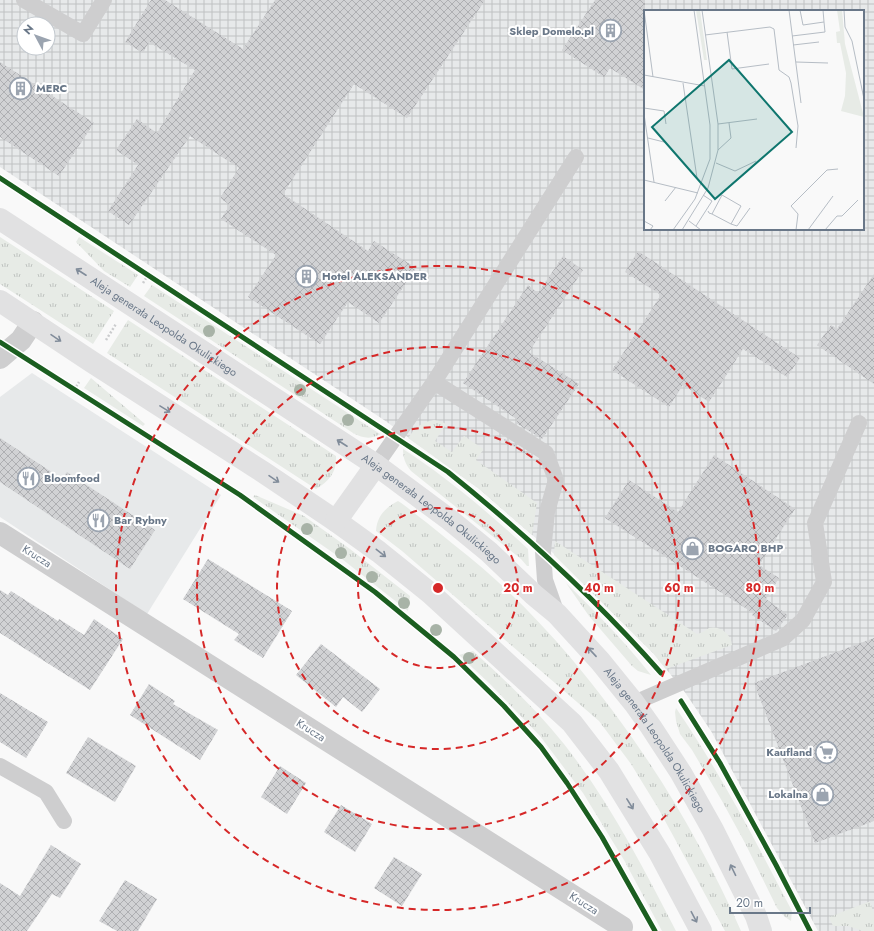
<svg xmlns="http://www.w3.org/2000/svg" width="874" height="931" viewBox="0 0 874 931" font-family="Jost,sans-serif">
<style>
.built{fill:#e7e9ea}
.industrial{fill:url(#industrial-grid);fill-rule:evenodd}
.grass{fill:url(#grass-tufts)}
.building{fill:url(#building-cross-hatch)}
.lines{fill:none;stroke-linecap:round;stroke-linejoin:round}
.path{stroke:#cbccce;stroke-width:2.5;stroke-dasharray:2 2;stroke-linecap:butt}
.service{stroke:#cececf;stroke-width:16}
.minor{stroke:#cececf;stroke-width:22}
.secondary{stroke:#e1e1e2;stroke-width:22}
.cycleway-casing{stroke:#fff;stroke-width:8}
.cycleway{stroke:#1b5e20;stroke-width:5}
.tree{fill:#a8b3a7}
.oneway{stroke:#818c9a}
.ring{fill:none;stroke:#d62828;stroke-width:2;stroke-dasharray:7 5}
.labels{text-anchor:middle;stroke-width:4;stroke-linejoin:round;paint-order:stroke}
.poi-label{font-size:11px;font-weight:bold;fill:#697788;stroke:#fff;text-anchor:start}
.street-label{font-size:11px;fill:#697788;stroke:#fff}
.inset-road{fill:none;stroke:#b6bdc5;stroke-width:1}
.view{fill:#0f766e;fill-opacity:0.15;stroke:#0f766e;stroke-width:2}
.inset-edge{fill:none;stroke:#697788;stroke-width:2}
.centre{fill:#d62828;stroke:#fff;stroke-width:2}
.ring-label{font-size:12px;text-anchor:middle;font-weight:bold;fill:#d62828;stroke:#fff;stroke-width:4;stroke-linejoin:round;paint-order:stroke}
</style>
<defs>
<pattern id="industrial-grid" width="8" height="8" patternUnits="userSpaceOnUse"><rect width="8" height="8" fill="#e7e9ea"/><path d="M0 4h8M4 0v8" fill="none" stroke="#bfc2c3"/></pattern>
<pattern id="grass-tufts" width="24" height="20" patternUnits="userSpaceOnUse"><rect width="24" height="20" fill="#e7ebe6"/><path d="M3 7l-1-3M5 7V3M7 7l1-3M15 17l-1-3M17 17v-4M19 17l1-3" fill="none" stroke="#bfc3c0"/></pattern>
<pattern id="building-cross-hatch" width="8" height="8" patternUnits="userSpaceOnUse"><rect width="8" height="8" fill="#d1d2d4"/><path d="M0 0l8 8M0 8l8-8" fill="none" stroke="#aeafb2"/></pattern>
</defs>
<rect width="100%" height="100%" fill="#f9f9f9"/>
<!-- built -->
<path class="built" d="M32,373L221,495L147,614L0,517V397Z"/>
<!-- industrial -->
<path class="industrial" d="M0,0H874V931H818L711,731L684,691L653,653L553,553L478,488L384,420L0,167ZM645,11H863V229H645ZM24,24H48V48H24Z"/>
<!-- grass -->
<path class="grass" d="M0,237L114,311L93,344L0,284Z
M79,237L138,275L130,287L104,271L76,242Z
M152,285L380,434C370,440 363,438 353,433L144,296Z
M128,320L336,456C337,472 329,481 316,489L107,353Z
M91,378L145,424L143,426L84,388Z
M434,420L440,421L446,424L435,441L452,452L464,436L482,448L483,450L476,460L537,503L532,535L478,488L408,438C415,428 421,422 434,420Z
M403,449C448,478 489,513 528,549L529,566H527L521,559L411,471C405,464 403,457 403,449Z
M255,495L304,516L350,549L410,596L408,611L342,559L253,497Z
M398,501C405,505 411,511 418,516C430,525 441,534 453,544C496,577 535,616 570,657C640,740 697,831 741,931H725L658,808L631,764L599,721L402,551L376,531C377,516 385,508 398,501Z
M555,541L697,634C702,633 705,630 709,628C720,625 731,634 732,645L666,669L653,653L554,555Z
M566,583C596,612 625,642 651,675L638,671L632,666L589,616Z
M473,651C505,680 537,710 564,744C609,801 643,867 676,931H662L624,860L583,793L540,736L489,683L459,655Z
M676,708C720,772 756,842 792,911L791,921L785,917L777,908L745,843L722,801L692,750L680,734L676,721L675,712Z
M868,902H870L874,914V931H863L848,926H833L829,917Z"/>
<!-- building -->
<path class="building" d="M151,0H165L243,49L275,0H485L407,118L354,84L283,194L368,251L374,241L416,268L379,323L348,302L320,344L248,297L276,255L221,219L230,205L220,198L239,168L190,136L129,225L108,211L138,165L116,150L137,119L157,133L195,70L149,42L143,53L125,42Z
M595,0H645V90L610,68L604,77L562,50Z
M0,62L94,123L59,176L0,137Z
M638,251L800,358L787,377L743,349L709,402L683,385L669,407L612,370L661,295L625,272Z
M563,256L583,270L529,352L579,384L542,439L516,423L518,420L463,383L528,285L538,293Z
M874,274V384L817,345L831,325L837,329Z
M0,438L62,479L67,472L155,530L130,569L0,482Z
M505,439L532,455L530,457L504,440Z
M714,455L795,509L759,565L779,578L766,599L788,615L776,631L752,615L753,613L605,518L629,480L678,512Z
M208,559L292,611L263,658L234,640L239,634L183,599Z
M0,590L8,595L11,591L58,621L59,619L84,635L94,619L123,639L90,690L0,633Z
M874,638V821L815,843L754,683Z
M321,644L380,689L362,712L343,697L336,707L296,675Z
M149,684L175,701L173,704L218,730L200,760L130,715Z
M0,693L48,722L26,758L0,742Z
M88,737L136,766L115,802L66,773Z
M280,766L306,783L287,814L261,797Z
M341,805L372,824L355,852L324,832Z
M51,845L81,864L60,898L52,894L27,931H0V883L20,896Z
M394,857L422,874L402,906L374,888Z
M125,880L157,899L138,931H117L99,921Z"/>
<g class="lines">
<!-- path -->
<path class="path" d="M143,283L148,275
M106,340L116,324
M74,390L79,382"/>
<!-- service -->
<path class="service" d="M24,0L83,34L104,0
M434,382L546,453L556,480L547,512L543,552L545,580L557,614
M376,465L434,382L576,157
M634,703L782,639L803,620L824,582L815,523L859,423
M0,766L46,792L64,821"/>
<!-- minor -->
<path class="minor" d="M0,358L21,340L33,322
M0,533L622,927"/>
<!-- secondary -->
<g class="secondary">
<path id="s1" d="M0,219L376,465L450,520L489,552L534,595L557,614L600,661L634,703L651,727L681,773L713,830L756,916L761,931"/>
<path d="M0,301L92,362L263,472L336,521L379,552L430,593L572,723L609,771L660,854L701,931"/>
<path d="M336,521L376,465"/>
</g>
<defs>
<path id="cycleway" d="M0,178L448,472C525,534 596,599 661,673
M0,342L240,495L375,592L454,657L504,706L541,747L567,783L602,837L655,931
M681,701L720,763L776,865L810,931"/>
</defs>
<!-- cycleway casing -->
<use href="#cycleway" class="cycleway-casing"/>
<!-- cycleway -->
<use href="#cycleway" class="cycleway"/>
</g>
<!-- trees -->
<g class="tree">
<circle cx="209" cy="331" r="6"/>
<circle cx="300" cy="390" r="6"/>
<circle cx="348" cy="420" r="6"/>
<circle cx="307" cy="529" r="6"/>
<circle cx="341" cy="553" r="6"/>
<circle cx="372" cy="577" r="6"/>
<circle cx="404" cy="603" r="6"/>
<circle cx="436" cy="630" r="6"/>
<circle cx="469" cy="658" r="6"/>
</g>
<!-- one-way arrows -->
<defs><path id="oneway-shaft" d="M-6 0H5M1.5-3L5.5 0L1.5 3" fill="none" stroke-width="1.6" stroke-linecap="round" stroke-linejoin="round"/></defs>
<g class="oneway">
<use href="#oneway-shaft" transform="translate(81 272) rotate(-147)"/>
<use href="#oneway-shaft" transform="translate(56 338) rotate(34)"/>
<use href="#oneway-shaft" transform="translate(165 409) rotate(32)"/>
<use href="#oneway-shaft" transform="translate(342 443) rotate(-147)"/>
<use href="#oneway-shaft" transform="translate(274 479) rotate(34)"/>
<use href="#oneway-shaft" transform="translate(381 553) rotate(38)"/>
<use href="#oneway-shaft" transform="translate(592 652) rotate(-133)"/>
<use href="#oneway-shaft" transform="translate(630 804) rotate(58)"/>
<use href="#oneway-shaft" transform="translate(733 870) rotate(-116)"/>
<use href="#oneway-shaft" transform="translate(694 917) rotate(62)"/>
</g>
<!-- distance rings -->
<g class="ring">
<circle cx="438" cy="588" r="80"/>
<circle cx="438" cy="588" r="161"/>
<circle cx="438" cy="588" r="241"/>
<circle cx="438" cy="588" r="322"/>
</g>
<!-- icons -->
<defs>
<symbol id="building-ring" viewBox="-11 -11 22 22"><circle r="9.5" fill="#fff" stroke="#9ba4b0" stroke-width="1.5"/><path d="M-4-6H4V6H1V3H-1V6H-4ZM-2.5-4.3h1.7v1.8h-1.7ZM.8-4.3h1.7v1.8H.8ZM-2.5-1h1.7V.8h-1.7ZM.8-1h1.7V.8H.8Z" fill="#9ba4b0"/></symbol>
<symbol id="restaurant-ring" viewBox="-11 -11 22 22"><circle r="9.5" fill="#fff" stroke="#9ba4b0" stroke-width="1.5"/><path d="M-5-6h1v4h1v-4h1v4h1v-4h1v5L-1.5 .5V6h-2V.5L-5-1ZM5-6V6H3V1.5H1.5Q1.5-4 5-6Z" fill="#9ba4b0"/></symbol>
<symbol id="shop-ring" viewBox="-11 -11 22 22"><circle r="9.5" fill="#fff" stroke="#9ba4b0" stroke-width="1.5"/><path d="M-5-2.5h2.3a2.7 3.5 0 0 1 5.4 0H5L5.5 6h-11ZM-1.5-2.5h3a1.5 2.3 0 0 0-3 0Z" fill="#9ba4b0"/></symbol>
<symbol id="supermarket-ring" viewBox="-11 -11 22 22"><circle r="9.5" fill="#fff" stroke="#9ba4b0" stroke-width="1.5"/><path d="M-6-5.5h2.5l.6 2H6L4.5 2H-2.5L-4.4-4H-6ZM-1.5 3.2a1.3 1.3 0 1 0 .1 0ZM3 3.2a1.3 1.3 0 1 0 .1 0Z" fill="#9ba4b0"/></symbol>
</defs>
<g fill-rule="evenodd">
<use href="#building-ring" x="598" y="18" width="25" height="25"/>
<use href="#building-ring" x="8" y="76" width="25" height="25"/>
<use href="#building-ring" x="294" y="264" width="25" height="25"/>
<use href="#restaurant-ring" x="16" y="466" width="25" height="25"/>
<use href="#restaurant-ring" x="86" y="508" width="25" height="25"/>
<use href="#shop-ring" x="680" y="536" width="25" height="25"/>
<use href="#supermarket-ring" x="814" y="740" width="25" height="25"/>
<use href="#shop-ring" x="810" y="782" width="25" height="25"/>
</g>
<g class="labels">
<!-- poi labels -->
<g class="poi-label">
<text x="594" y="35" text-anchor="end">Sklep Domelo.pl</text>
<text x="36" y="92">MERC</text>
<text x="322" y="280">Hotel ALEKSANDER</text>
<text x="44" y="482">Bloomfood</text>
<text x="114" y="524">Bar Rybny</text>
<text x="708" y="552">BOGARO BHP</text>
<text x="812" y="756" text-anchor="end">Kaufland</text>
<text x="808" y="798" text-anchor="end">Lokalna</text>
</g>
<!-- street labels -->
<g class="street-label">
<text dy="4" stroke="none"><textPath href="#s1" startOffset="196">Aleja generała Leopolda Okulickiego</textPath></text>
<text dy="4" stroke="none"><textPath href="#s1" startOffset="520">Aleja generała Leopolda Okulickiego</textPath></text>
<text transform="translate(37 556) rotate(32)" y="4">Krucza</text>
<text transform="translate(311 730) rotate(32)" y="4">Krucza</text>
<text dy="4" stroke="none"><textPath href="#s1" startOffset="844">Aleja generała Leopolda Okulickiego</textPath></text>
<text transform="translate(584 903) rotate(32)" y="4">Krucza</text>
</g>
</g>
<!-- overview -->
<g transform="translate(644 10)">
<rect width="220" height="220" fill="#f9f9f9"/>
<path d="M52,0H56L63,50H60ZM193,0H198L201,34L220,107L197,101L201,86L202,63L196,33H193L192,22L196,21Z" fill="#e7ebe6"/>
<path class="inset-road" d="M0,0L9,67M145,0L157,93M179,0L180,12M200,0L201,17L208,31L220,89M83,22L88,59L125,54M61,25L126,17L130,19L135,60L145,67L147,73L154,116L152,138M148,26L181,22L180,12L159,15L156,0M149,35L175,32M152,52L184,53M0,65L61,76M39,73L53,168M0,98L20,101L22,114M0,104L10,172M74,114L113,109M4,128L20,132M74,140L87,128L85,113M72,153L91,161L112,151M0,170L54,183M21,191L32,177M64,201L65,203L68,204L87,214L97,196L78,185L68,204M0,211L9,216L6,220M45,211L57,220M87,214L93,216L106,198M52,216L68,191L59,185M29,220L51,189L66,149V115L50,0M38,220L64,178L74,140V114L58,0M152,220L154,204L147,196L183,160L194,159M164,220L189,186M181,220L193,206H198L214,190"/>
<path class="view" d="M85,50L148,122L71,189L8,117Z"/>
<rect width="220" height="220" class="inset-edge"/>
</g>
<circle cx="438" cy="588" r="6" class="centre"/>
<g class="ring-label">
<text x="518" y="592">20 m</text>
<text x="599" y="592">40 m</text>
<text x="679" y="592">60 m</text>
<text x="760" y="592">80 m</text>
</g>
<!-- north arrow -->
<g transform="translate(36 36) rotate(311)"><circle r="19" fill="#ffffff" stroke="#c3c9cf"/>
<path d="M0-3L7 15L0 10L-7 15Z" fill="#9ba4b0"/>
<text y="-6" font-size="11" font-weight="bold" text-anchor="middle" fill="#697788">N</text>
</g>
<!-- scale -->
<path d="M730 907v6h80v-6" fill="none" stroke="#697788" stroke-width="2"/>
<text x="736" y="907" font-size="12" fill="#697788" stroke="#ffffff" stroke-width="3" paint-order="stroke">20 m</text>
</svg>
